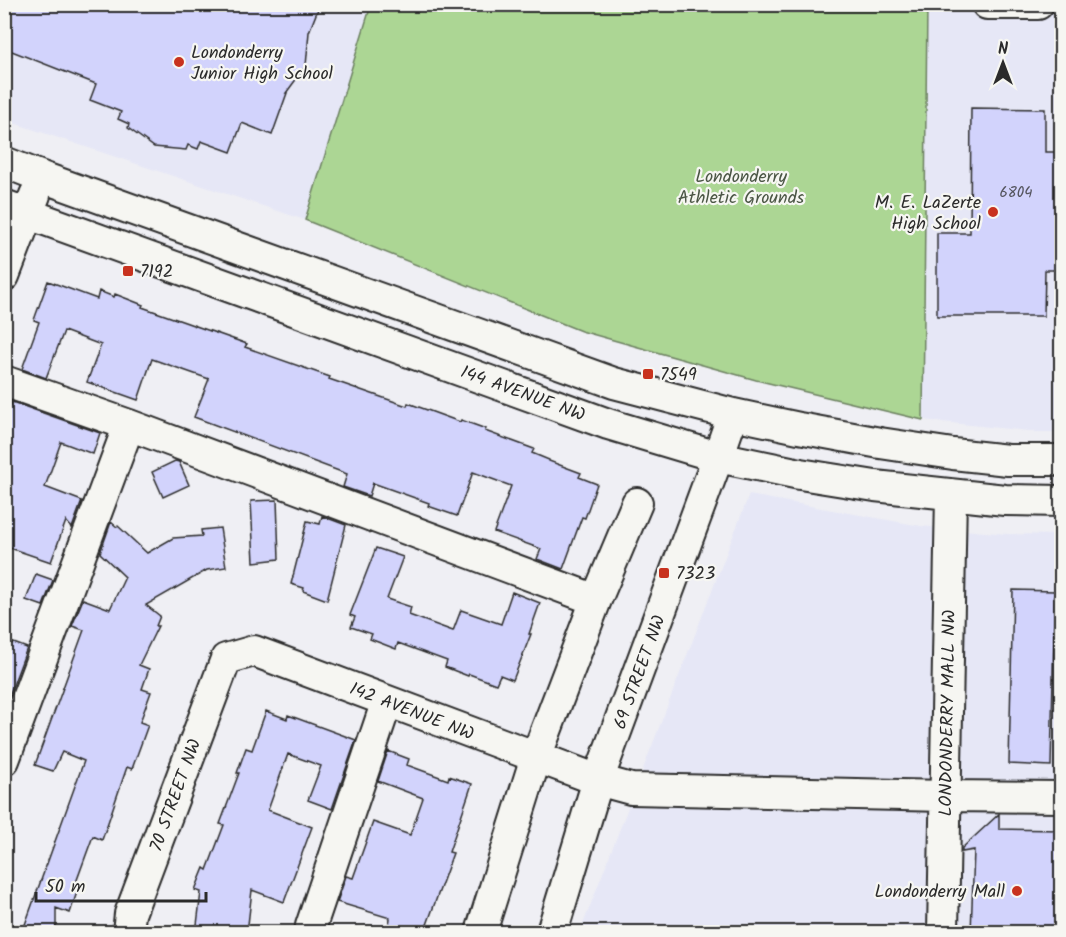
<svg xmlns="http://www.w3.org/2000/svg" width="1066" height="937" viewBox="0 0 1066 937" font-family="Kalam,sans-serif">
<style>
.built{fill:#e6e7f6}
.green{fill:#acd694;stroke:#6c8060;stroke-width:1.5}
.building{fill:#d2d3fc;stroke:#2b2b2b;stroke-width:1.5}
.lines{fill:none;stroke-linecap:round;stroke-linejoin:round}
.minor-casing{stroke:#2b2b2b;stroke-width:34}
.minor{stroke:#f6f6f2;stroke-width:30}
.poi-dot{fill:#c8321e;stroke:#f6f6f2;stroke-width:2}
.labels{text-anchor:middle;stroke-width:4.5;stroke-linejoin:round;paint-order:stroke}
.number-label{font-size:15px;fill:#55555f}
.poi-label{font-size:18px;fill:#2b2b2b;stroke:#f6f6f2;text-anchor:start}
.park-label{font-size:18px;fill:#4b5645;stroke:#f6f6f2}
.street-label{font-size:18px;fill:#2b2b2b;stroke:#f6f6f2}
</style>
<rect width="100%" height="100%" fill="#efeff4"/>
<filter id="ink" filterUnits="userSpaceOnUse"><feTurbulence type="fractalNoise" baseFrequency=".0167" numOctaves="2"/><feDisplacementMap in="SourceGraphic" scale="12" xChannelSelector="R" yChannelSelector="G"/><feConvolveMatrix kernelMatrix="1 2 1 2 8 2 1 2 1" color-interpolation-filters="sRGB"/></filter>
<g filter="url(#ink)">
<!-- built -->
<path class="built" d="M5,5H371L305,220L5,120Z
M927,5H1061V432H1038L923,420Z
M749,495L921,526L1007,534L1061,535V932H580Z"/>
<!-- green -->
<path class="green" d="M371,5H927L923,420L756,380L581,331L305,220Z"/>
<!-- building -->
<path class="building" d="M4,4H320L309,32L306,66L286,93H287L272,135L242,123L231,152L201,141L198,149L188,145L186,150L154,147L128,128L129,124L118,119L121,112L90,100L96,84L4,48Z
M971,108L1045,109V152H1062V270H1045L1044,316H937V233H970Z
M48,281L97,299L99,291L114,297L115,294L143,305L142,307L247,344L245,347L330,377L329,379L407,406L408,403L460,422L461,420L486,429L485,431L534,449L532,453L549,460V461L581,473L579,477L597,484L585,518L582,517L563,569L537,559L541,549L494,532L511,486L473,472L457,516L428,506L429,503L373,483L369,496L343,487L347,474L194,417L209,379L152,359L138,400L87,382L101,345L64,331L46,378L22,369L39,322L34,320Z
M12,402L100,433L93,454L61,442L45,487L82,501L72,528L66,521L51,562L4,546V425Z
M175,461L179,462L189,485L163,497L152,472Z
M277,500L279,559L254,562L251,501Z
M322,516L346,525L327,600L303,591L304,588L291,584L307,521L320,524Z
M111,522L117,527L118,526L147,553L173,538L202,536L201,530L220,528L226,567L207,570L146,605L160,616L156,626H158L139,665L149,669L142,689L151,692L140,722L148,725L132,769L127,767L102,840L93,836L74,888L78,889L70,913L56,908V933H22L84,761L62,752L53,771L35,765L84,630L72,626L83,599L110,609L125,577L100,553Z
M376,548L403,557L387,599L411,607L409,615L453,631L461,610L501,624L512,592L540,603L529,634H531L513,680L500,675L496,684L469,674L468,676L445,667L447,661L398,643L396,649L370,639L372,634L351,627L355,617L350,615Z
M36,574L53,580L43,606L26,600Z
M1013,590L1055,591L1051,766L1009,764Z
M11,642L27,648L4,709V660Z
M266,711L287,719L288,715L356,740L332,809L308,800L321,766L288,754L268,810L312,827L284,902L252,890L247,933H196L201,892L195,890L204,868L207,870L224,825L220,824L239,773H237L246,748L252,750Z
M388,751L409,759L407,765L448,780L449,776L472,784L449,852L453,853L424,933H388L390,918L337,902L346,876L353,878L373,822L410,835L423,798L378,781Z
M999,814V829L1062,830V933H971L974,850L962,852V848Z"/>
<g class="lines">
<defs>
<path id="minor" d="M987,4H1038
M4,162L42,177L614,383L733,414L799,428L880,443L953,454L1008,460H1062
M4,205L608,424L718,457L800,474L875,486L1005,500L1062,501
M4,276L35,195
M4,381L129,425L596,600
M4,760L129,425
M128,932L130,914L226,659L254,651L598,780L631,789L946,796L1062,797
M310,932L311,926L387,701
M481,932L536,757L596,600L637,503
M552,932L598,780L718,457L733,414
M943,932L951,494"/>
</defs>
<!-- minor casing -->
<use href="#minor" class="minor-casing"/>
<!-- minor -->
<use href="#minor" class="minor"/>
</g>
</g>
<!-- markers -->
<g class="poi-dot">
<circle cx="179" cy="62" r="6"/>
<circle cx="993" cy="212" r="6"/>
<rect x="122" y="265" width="12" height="12" rx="3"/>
<rect x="642" y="368" width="12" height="12" rx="3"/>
<rect x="658" y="567" width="12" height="12" rx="3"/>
<circle cx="1017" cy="891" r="6"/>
</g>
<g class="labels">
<!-- number labels -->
<g class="number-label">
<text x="1016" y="197">6804</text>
</g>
<!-- poi labels -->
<g class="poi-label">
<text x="191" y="58">Londonderry<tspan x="191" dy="21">Junior High School</tspan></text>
<text x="981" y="208" text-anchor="end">M. E. LaZerte<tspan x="981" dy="21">High School</tspan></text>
<text x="140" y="277">7192</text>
<text x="660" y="380">7549</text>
<text x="676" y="579">7323</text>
<text x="1005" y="897" text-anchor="end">Londonderry Mall</text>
</g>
<!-- park labels -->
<g class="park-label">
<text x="741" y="182">Londonderry<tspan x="741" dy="21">Athletic Grounds</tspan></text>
</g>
<!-- street labels -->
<g class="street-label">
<text transform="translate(523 393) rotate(20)" y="6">144 AVENUE NW</text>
<text transform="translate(639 672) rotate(-70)" y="6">69 STREET NW</text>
<text transform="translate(412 711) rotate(21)" y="6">142 AVENUE NW</text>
<text transform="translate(947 713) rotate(-89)" y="6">LONDONDERRY MALL NW</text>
<text transform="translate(175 795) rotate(-70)" y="6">70 STREET NW</text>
</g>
</g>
<!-- margin -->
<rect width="1066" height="937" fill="none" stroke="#f6f6f2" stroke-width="24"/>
<rect x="12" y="12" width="1042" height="913" fill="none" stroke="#2b2b2b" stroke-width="2" filter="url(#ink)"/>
<!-- north arrow -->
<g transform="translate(1003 63)" stroke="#f6f6f2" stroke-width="4.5" paint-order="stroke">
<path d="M0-4.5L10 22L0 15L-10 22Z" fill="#2b2b2b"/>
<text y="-9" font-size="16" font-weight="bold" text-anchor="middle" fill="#2b2b2b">N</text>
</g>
<!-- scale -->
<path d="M36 892v9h170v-9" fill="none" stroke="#2b2b2b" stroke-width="3"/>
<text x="45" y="892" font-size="18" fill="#2b2b2b" stroke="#f6f6f2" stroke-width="4.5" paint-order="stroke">50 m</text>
</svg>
